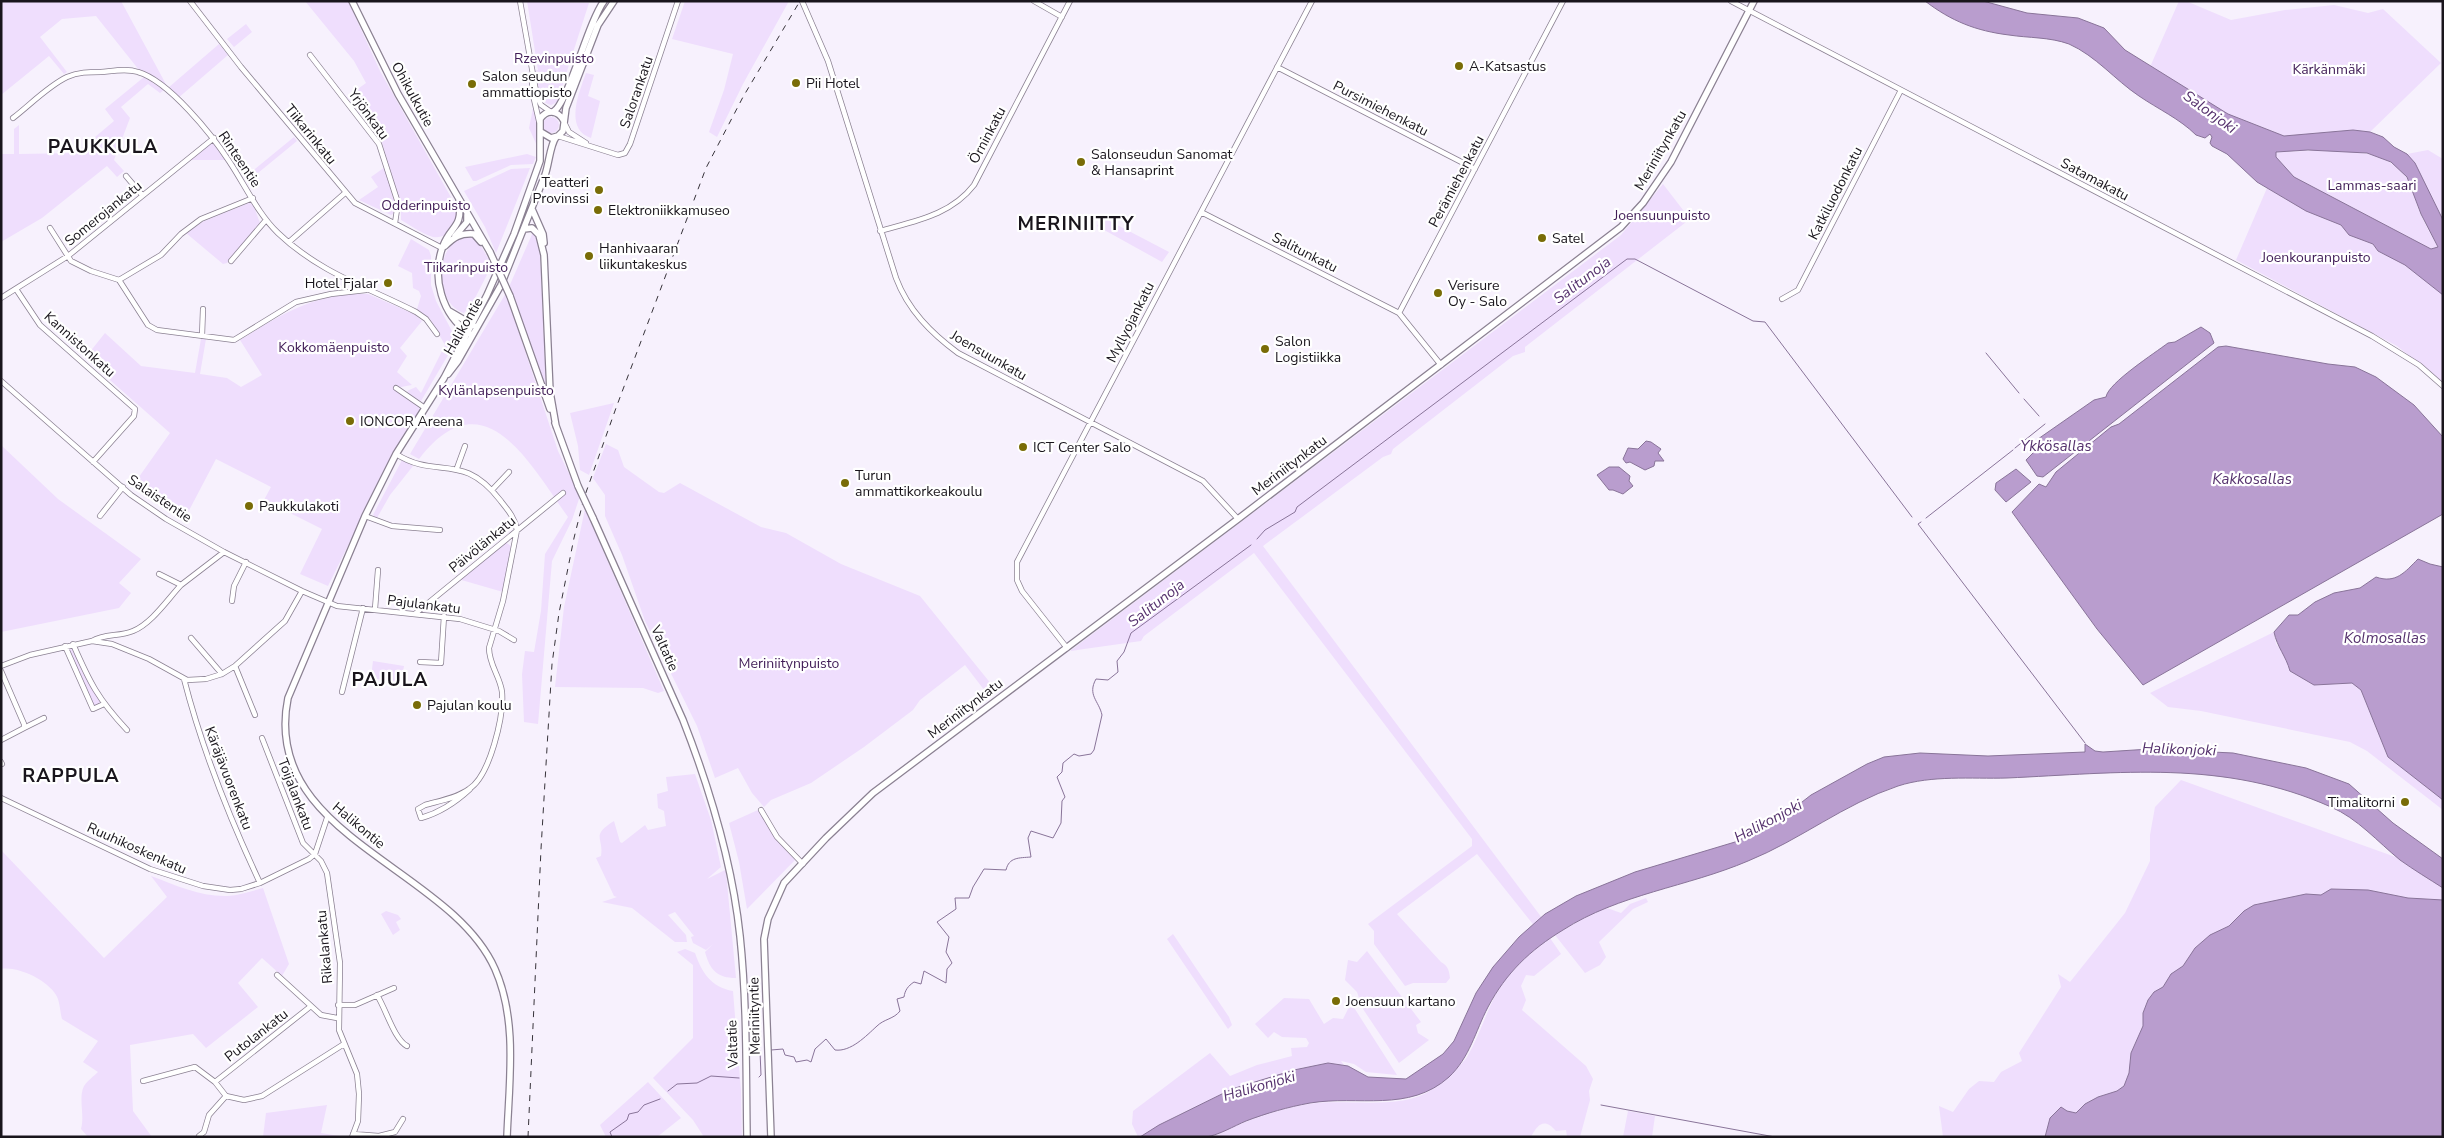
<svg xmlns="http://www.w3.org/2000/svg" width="2444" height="1138" viewBox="0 0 2444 1138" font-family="'Nunito Sans',sans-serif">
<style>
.green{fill:#efdefd}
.water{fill:#b99dce;stroke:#897499;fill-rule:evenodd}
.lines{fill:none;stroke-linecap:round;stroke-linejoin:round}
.stream{stroke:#897499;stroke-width:1}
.minor-casing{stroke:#8b8192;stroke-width:6}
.major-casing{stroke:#8b8192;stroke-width:8}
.minor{stroke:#fff;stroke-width:4.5}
.major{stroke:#fff;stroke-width:5.5}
.rail{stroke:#37333a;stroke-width:1;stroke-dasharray:6 6;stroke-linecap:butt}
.major-bridge-casing{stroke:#8b8192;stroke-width:8;stroke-linecap:butt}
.major-bridge{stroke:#fff;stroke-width:5.5}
.poi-dot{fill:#796c07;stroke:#fff;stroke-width:2}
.labels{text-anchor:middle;stroke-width:4.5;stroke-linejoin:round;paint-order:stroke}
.park-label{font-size:14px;fill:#411d57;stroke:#fff}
.poi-label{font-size:14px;fill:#19151c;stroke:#fff;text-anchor:start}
.street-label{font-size:14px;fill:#19151c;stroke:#fff}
.water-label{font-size:15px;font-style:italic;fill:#55316d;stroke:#fff}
.district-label{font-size:19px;font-weight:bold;letter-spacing:1px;fill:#19151c;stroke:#fff}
</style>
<rect width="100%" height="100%" fill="#f7f1fd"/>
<!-- green -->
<path class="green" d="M1,1H121L168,88L219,44L228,55L177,99L149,74L139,70L96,16L62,19L40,37L67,72L64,74L49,56L1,95Z
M305,1H348L380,71L457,208C457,221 449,240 433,237C422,234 410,225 401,220V205L381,140L347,97L366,83L354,61Z
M527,1L589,3L557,102L551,105C537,102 537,83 534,71L538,70Z
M685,1H789L743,84L717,137L709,132L724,90L733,54L672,39Z
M2179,1H2186L2231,20L2285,10L2334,5L2368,13L2383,9L2441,63L2370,132L2353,130L2284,136L2228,114L2150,67Z
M246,24L252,32L234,47L227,39Z
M586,73L594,75L588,96L600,101L591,138C563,129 580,90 586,73Z
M144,77L164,90L160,93L148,84L121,107L130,118L114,160L124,171L117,177L107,166L42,218L1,242V154H14V129L19,125V154L76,153L114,121L105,109Z
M533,108L538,116V148L529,128Z
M543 125a8 8 0 1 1 16 0a8 8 0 1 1-16 0Z
M294,137L297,141L247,182L244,178Z
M213,141L227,160H187Z
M2340,150C2365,153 2390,155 2406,177C2413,186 2415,202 2420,213C2425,225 2432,236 2438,247L2431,249L2294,177L2276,157V152Z
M2428,150L2443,159V220L2407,154Z
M527,154L536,157L533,164L511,165L476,181H473L465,167Z
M385,167L396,206V212L391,215L359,200L378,187L371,177Z
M530,168L496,253L485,227L464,191L511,169Z
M1663,184L1690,219L1525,347V352L1513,356L1393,449L1391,454L1383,457L1263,546L1545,922L1536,928L1477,854L1397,914L1441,962C1448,966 1449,970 1450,978L1446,983H1413L1405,986L1374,944V931L1368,924L1472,846V839L1254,553L1144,636L1141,641L1070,651L1621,235Z
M2267,188L2306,211L2341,225L2349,235L2373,244L2378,251L2405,265L2443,295V383L2397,346L2236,260Z
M249,203L253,204L260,223L227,263L223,264L186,233L204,221Z
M1102,217L1169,252L1162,262L1097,226Z
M533,232L538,238L540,249L546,388L509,287Z
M468,236L477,239L492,265L474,300L464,313C437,305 434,255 457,240C460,238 465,237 468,236Z
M411,239L429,250L431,256V285L436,301L454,335L451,350L421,401L411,396L407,391L416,387L421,393L445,345L430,319L417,309L421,296L419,291L413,288L412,273L398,266Z
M506,293L558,451L580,496L572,520L552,561L538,724L524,722L522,674L525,651L534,652L541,611L545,554L568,517C529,463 484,375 419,459L410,454Z
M349,294H368L414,314L422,321L400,348L407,356L397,372L412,385L401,387L398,391L417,404L420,410L387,467L328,586L300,574L322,529L264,500L271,487L216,459L184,520L134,484L170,433L85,358L105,333L141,366L195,373L201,339H206L200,374L227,378L241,387L262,375L240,340C279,316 303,300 349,294Z
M614,403L589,475L580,470L578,446L570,413Z
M606,444L618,450L624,467L659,492L664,493L680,483L761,527L786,533L841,564L920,596L996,690L988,695L965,665L920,700L913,710L864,747L811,783L771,800L764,807L752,793L738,768L715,778L697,726L645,621L622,555L605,516V495L593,478Z
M1,445L58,499L141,559L119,583L131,593L119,608L1,632Z
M402,460L413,466L390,495L377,518L373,515Z
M585,509L664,691L658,693L643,688L555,687L564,607Z
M505,542L511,546L503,592L458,579Z
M2274,632L2276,644L2314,685L2352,683L2361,690L2388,757L2443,800V810L2367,751L2350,742L2201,711L2168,707L2150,693Z
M73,645L90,686L102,704L94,708L66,647Z
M373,661L404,666L401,683L371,678Z
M695,774L711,820L721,867L707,879L725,870L726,872L736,978C717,978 710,970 705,952L713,944L706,950L693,943L691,937L694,936L675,912L668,915L686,935L687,942H675L632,908L602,902L617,897L614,896L596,858L601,856C604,837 590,836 614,821L620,842L622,843L645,825L648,830L666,826L664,811L658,808L657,794L668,791L666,777Z
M2181,780L2443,874V1137H1943L1939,1106L1953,1112L1969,1089L1979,1081L1994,1082L2001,1072L2022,1061L2019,1053L2061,987L2058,974L2070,982L2125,913L2150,861V835L2155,807Z
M758,810L777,840L795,860L747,909L739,862L729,823Z
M1,850L104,958L167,897L151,876C175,885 201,897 228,896C239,895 252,891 263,888L289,964L282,976L262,958L238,983L258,1007L206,1048L193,1034L130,1045L133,1111L152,1137H88L81,1129C85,1115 78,1098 84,1086C87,1081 94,1076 98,1072L83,1062L98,1041L62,1019C60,1012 60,1001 56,995C47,980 18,966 1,969Z
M1646,898L1648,902L1633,909L1599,942L1606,957L1600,965L1585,973L1555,935L1587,916L1607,908L1621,913L1630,904Z
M386,911L398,915L401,919L396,922L400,930L393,935L381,914Z
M1173,934L1229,1017L1232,1025L1228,1029L1167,939Z
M1550,938L1561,954L1534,976L1526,975L1521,986L1526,1000L1522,1010L1586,1066L1593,1079L1589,1091L1590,1100L1580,1137H1567L1566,1130L1556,1131C1545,1118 1538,1123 1531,1137H1208C1241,1123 1273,1110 1308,1104C1344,1098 1401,1111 1431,1090C1440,1084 1461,1066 1467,1057C1482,1032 1488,1003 1505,979C1516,963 1535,950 1550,938Z
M685,949L695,953C702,973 711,987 733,991L741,1091L742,1137H704L693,1120L653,1078L693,1038V965L677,952Z
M1367,951L1421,1022L1416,1025L1418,1033L1429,1040L1399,1063L1363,1009L1357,992L1345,980L1348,960L1357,962Z
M1284,998L1309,999L1324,1024L1333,1018L1343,1019L1348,1009L1353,1006L1397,1075L1366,1072L1354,1064L1341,1061L1344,1065C1295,1060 1222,1094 1178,1115C1165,1122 1152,1133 1138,1137L1132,1124L1133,1111L1210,1053L1230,1076L1257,1065L1292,1056L1291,1048L1307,1047L1309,1043L1306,1038L1282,1037L1274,1032L1268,1038L1255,1024Z
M648,1082L681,1118L657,1137H606L600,1125Z
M327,1105L321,1133L345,1137H263L266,1113Z
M1628,1111L1655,1116L1652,1137H1623Z"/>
<!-- water -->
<path class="water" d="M1925,1H1983L2027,13L2078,18L2104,28L2125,50L2228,114L2284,136L2353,130L2370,132L2383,137L2394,147L2407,154L2415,163L2443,220V295L2405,265L2378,251L2373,244L2349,235L2341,225L2306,211L2257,182L2227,154L2212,146L2210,143L2212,137L2210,134L2205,138L2196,135C2180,119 2158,109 2139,96C2115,80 2096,56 2069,44C2050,37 2028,38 2009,35C1976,31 1951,21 1925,1ZM2308,150L2367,153L2391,162L2407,177L2421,214L2438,247L2431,249L2294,177L2276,157V152Z
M2201,327L2210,333L2214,343L2043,477L2037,476L2026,460L2038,448V439L2094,400L2106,397C2108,383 2155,353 2168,343L2175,342Z
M2226,346L2328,364L2355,367L2376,377L2414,405L2443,437V514L2143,685L2097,629L2012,512L2039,484L2046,487L2056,472L2111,427L2119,424L2218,347Z
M1646,441L1651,442L1661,449L1658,453L1664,461H1655L1654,466L1645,470L1630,462L1626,463L1623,459L1628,448L1638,449Z
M1609,467H1619L1630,476L1629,481L1633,486L1623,494L1613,490H1609L1597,475Z
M2016,469L2031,482L2006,502L1995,490L1996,483Z
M2418,559L2430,564L2443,567V800L2388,757L2361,690L2352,683L2314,685L2290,671C2286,656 2277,647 2274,632L2289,615H2298L2315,602L2334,593L2360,588L2376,577C2396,584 2405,572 2418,559Z
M2085,744L2095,751L2103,752L2150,749L2233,753L2306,768L2349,784L2393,823L2443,859V888C2429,879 2414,870 2400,860C2378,842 2357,818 2331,807C2224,759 2119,773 2007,778C1971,779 1932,775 1898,786C1844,804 1800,840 1748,861C1687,887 1619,894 1563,930C1530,950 1506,973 1488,1007C1475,1032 1470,1057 1449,1077C1409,1113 1358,1095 1310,1103C1288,1107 1267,1113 1246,1121C1234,1126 1219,1135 1206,1137C1185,1138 1161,1137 1140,1137L1159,1125L1232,1089L1294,1070L1328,1063L1348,1066L1368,1077L1406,1079L1443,1054L1454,1041L1476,993L1493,967L1519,937L1545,914L1576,896L1635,872L1735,842L1775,823L1811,795L1867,764L1884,757L1920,753L1988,756L2085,752Z
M2331,889L2368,890L2408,898L2443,900V1137H2045L2050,1118L2061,1107L2067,1111L2076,1113L2085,1104L2098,1097L2117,1091L2124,1086L2129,1073L2131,1053L2143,1026V1013L2148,1000L2154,992L2163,987L2171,974L2183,966L2195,948L2210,935L2229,926L2244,911L2254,905L2306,894L2321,895Z"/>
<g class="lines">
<!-- stream -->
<path class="stream" d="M1986,353L2019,393
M2024,399L2039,416
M2015,448L2045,424
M1926,518L2013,450
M1921,522L1918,524L2085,743
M1257,539L1265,530L1295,512L1297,507L1627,259H1635L1753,321L1765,322L1912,517
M771,1050L783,1049L785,1055L794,1057L796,1062L807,1060L811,1062L815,1049L826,1039L835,1050C851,1052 866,1036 877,1026C884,1019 894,1019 900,1011L897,999L904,997C905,990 908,986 914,982L921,984L924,971L946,983L947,969L952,963L946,952L949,937L937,922L956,909L955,898H969L973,887L984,869L1006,870C1009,857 1019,858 1031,857L1028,838L1031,831L1053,838L1061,823L1062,801L1065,797L1057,777L1062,772L1063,763L1074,754L1079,756L1091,754L1094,750L1102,715C1099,701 1087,695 1096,679L1108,680L1118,672L1117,661L1124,652L1131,633L1251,545
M759,1077L761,1075L760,1051
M668,1091L677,1084L697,1083L711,1076L739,1078
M1601,1105L1775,1137
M612,1137L610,1132L627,1120L629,1114L638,1112L644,1105L660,1099"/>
<defs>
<path id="minor" d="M190,1L241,67L355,203L442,248
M520,1L537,97L541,105L551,112
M802,1L828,61L896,278C908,310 931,333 958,353L1203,481L1238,519
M1034,1L1062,17
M1731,1L2372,336L2419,365L2443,386
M310,55L379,144L398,203L395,223
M1277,67L1475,169
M532,82L533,95L539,121
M13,118C30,105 48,86 67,77C78,72 89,72 101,72C113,71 127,68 138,72C169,81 212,135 229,161C245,185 258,214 278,233C320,273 367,287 416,312L426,319L437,334
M565,124L569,132L586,143
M558,136L618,155L625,153L630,144L678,1
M126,176L142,195
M1201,212L1399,313
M50,228L71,261L91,271L119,280L148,325L157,330L234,340L296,302L331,294L366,290
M880,231C915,221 951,215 974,185L1070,1
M289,242L345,193
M231,261L266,220
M119,280L161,255L181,234L201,219L253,198
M16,289L40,325L135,409L134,416L93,462
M1,298L68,256L214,138
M1782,299L1798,290L1901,90
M202,336L203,309
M1441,365L1399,313L1563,1
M1,381L131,495L166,519L224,552L302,591L337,606L460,619L499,631L514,640
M396,388L425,408
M396,454C437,480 462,451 500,500C508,510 515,518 517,530L503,601L489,648C489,665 500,676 502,692C504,716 490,776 469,789C457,798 439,801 425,805L418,809L421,818C439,813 457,801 470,789
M457,468L465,446
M492,490L509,472
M100,516L123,487
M365,516L392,526L440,530
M159,574L181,585L224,552
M232,601L234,586L246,562
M375,609L378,570
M416,613L563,493
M191,638L222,674
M92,641C105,633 119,637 133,631C152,623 167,600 181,585
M73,644C90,683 98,699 127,730
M65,646L93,709L104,704
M1067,648L1022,591L1017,580V562L1312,1
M420,662L441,663L444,616
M1,666L30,655L92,641L112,644L149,659L187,680L206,679L222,674L235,666L285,621L302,591
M235,666L255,715
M1,671L24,724V728L1,740
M184,679C202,749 229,817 260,883
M342,692L363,608
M24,728L44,718
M262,738L303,843L321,861L327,873L340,963L339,1030L357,1074L359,1094L358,1121L352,1137
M1,762L2,764
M1,798L150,869L203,886L230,890L241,889L260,883L309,859L315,854L327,818
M761,810L777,837L803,864
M277,975L321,1015L337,1018
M377,995C386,1009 394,1039 407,1046
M338,1005H355L394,988
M143,1081L195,1067L215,1082L226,1096L244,1100L262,1096L344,1044
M215,1082L311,1006
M353,1134L379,1136L395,1132L403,1119
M199,1136L204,1132L209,1115L226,1096"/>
<path id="major" d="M352,1L398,94L490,252
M553,112C568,104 588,22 604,1
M541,132L551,138L558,136L563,131L566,108L598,25L614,1
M459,201C463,228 451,225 443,246C431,277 442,315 469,333
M532,209L543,234L544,243
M524,229L532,228L539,235L544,255L550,392L556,426
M455,236L467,222V215
M445,246C454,237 460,233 474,234L481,242
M510,296L550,409
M449,311L473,325
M448,374L458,361L501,285L545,175C549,164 550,145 556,137
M555,423L578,486
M593,518L683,720C710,789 732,861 740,936C747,1002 746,1070 747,1137
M507,1137C509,1082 518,1021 495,969C450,867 260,836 288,698L365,516L396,454L444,378L487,295L514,234L540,161V119C547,109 558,110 564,121
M771,1137L764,939L768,919L784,883L826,838L873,793L1238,519L1621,227L1643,203L1671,162L1754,1"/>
</defs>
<!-- minor casing -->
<use href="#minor" class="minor-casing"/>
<!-- major casing -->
<use href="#major" class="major-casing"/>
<!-- minor -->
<use href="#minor" class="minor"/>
<!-- major -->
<use href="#major" class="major"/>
<!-- rail -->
<path class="rail" d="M528,1137L541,849L552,664L559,613L574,538L584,498L616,408L706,168L743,97L800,1"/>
<defs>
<path id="major-bridge" d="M490,252L510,296
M578,486L593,518"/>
</defs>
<!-- major-bridge casing -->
<use href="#major-bridge" class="major-bridge-casing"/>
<!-- major-bridge -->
<use href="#major-bridge" class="major-bridge"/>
</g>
<!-- markers -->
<g class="poi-dot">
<circle cx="1459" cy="66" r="5"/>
<circle cx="796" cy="83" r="5"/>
<circle cx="472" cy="84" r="5"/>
<circle cx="1081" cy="162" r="5"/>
<circle cx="599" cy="190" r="5"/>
<circle cx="598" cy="210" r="5"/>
<circle cx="1542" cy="238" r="5"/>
<circle cx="589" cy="256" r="5"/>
<circle cx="388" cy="283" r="5"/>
<circle cx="1438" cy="293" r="5"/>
<circle cx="1265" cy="349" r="5"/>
<circle cx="350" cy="421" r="5"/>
<circle cx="1023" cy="447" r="5"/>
<circle cx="845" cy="483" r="5"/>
<circle cx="249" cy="506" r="5"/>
<circle cx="417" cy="705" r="5"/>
<circle cx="2405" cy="802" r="5"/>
<circle cx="1336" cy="1001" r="5"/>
</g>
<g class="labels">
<!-- park labels -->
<g class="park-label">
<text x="554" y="63">Rzevinpuisto</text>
<text x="2329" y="74">Kärkänmäki</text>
<text x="2372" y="190">Lammas-saari</text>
<text x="426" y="210">Odderinpuisto</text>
<text x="1662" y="220">Joensuunpuisto</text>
<text x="2316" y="262">Joenkouranpuisto</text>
<text x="466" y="272">Tiikarinpuisto</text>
<text x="334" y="352">Kokkomäenpuisto</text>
<text x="496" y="395">Kylänlapsenpuisto</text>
<text x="789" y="668">Meriniitynpuisto</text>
</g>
<!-- poi labels -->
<g class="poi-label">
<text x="1469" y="71">A-Katsastus</text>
<text x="482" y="81">Salon seudun<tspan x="482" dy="16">ammattiopisto</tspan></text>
<text x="806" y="88">Pii Hotel</text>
<text x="1091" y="159">Salonseudun Sanomat<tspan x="1091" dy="16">&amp; Hansaprint</tspan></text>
<text x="589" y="187" text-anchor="end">Teatteri<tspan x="589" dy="16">Provinssi</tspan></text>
<text x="608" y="215">Elektroniikkamuseo</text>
<text x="1552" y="243">Satel</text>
<text x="599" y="253">Hanhivaaran<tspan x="599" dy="16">liikuntakeskus</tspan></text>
<text x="378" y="288" text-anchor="end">Hotel Fjalar</text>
<text x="1448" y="290">Verisure<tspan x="1448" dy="16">Oy - Salo</tspan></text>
<text x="1275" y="346">Salon<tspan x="1275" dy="16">Logistiikka</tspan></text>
<text x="360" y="426">IONCOR Areena</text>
<text x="1033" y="452">ICT Center Salo</text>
<text x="855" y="480">Turun<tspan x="855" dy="16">ammattikorkeakoulu</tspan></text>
<text x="259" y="511">Paukkulakoti</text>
<text x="427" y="710">Pajulan koulu</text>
<text x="2395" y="807" text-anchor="end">Timalitorni</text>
<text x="1346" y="1006">Joensuun kartano</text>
</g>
<!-- street labels -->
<g class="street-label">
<text transform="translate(636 92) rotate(-71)" y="5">Salorankatu</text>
<text transform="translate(413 94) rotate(61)" y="5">Ohikulkutie</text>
<text transform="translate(1381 108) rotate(27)" y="5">Pursimiehenkatu</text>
<text transform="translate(369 114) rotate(54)" y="5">Yrjönkatu</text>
<text transform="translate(311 134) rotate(51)" y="5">Tiikarinkatu</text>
<text transform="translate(987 135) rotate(-62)" y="5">Örninkatu</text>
<text transform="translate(1660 150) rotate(-60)" y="5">Meriniitynkatu</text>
<text transform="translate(240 159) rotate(56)" y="5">Rinteentie</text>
<text transform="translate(2095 179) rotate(28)" y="5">Satamakatu</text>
<text transform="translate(1456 181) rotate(-62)" y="5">Perämiehenkatu</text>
<text transform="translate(1835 193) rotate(-63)" y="5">Katkiluodonkatu</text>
<text transform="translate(103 213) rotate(-39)" y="5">Somerojankatu</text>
<text transform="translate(1305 252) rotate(27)" y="5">Salitunkatu</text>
<text transform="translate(1130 322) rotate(-63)" y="5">Myllyojankatu</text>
<text transform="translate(463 326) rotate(-60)" y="5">Halikontie</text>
<text transform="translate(80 344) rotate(42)" y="5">Kannistonkatu</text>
<text transform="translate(989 355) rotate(30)" y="5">Joensuunkatu</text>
<text transform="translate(1289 465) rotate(-37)" y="5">Meriniitynkatu</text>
<text transform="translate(160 498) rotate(34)" y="5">Salaistentie</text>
<text transform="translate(482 544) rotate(-39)" y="5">Päivölänkatu</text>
<text transform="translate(424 604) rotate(7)" y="5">Pajulankatu</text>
<text transform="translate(665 648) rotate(66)" y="5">Valtatie</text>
<text transform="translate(965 708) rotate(-37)" y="5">Meriniitynkatu</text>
<text transform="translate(229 778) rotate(69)" y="5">Käräjävuorenkatu</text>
<text transform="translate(296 794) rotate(69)" y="5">Toijalankatu</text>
<text transform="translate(359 825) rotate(40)" y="5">Halikontie</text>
<text transform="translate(137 848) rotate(24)" y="5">Ruuhikoskenkatu</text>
<text transform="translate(324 947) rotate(-95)" y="5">Rikalankatu</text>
<text transform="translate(754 1016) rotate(-91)" y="5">Meriniityntie</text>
<text transform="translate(256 1035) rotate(-38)" y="5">Putolankatu</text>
<text transform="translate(732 1044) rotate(-92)" y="5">Valtatie</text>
</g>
<!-- water labels -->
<g class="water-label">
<text transform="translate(2210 112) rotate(36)" y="5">Salonjoki</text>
<text transform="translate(1582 280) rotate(-37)" y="5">Salitunoja</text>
<text x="2056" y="451">Ykkösallas</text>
<text x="2252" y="484">Kakkosallas</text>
<text transform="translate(1156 603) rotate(-38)" y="5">Salitunoja</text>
<text x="2385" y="643">Kolmosallas</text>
<text transform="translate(2179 749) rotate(2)" y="5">Halikonjoki</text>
<text transform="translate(1768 821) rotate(-28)" y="5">Halikonjoki</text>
<text transform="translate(1259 1086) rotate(-16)" y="5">Halikonjoki</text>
</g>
<!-- district labels -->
<g class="district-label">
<text x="103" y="153">PAUKKULA</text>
<text x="1076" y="230">MERINIITTY</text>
<text x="390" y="686">PAJULA</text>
<text x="71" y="782">RAPPULA</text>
</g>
</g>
<!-- border -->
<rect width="2444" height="1138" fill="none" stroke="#19151c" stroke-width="5"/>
</svg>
